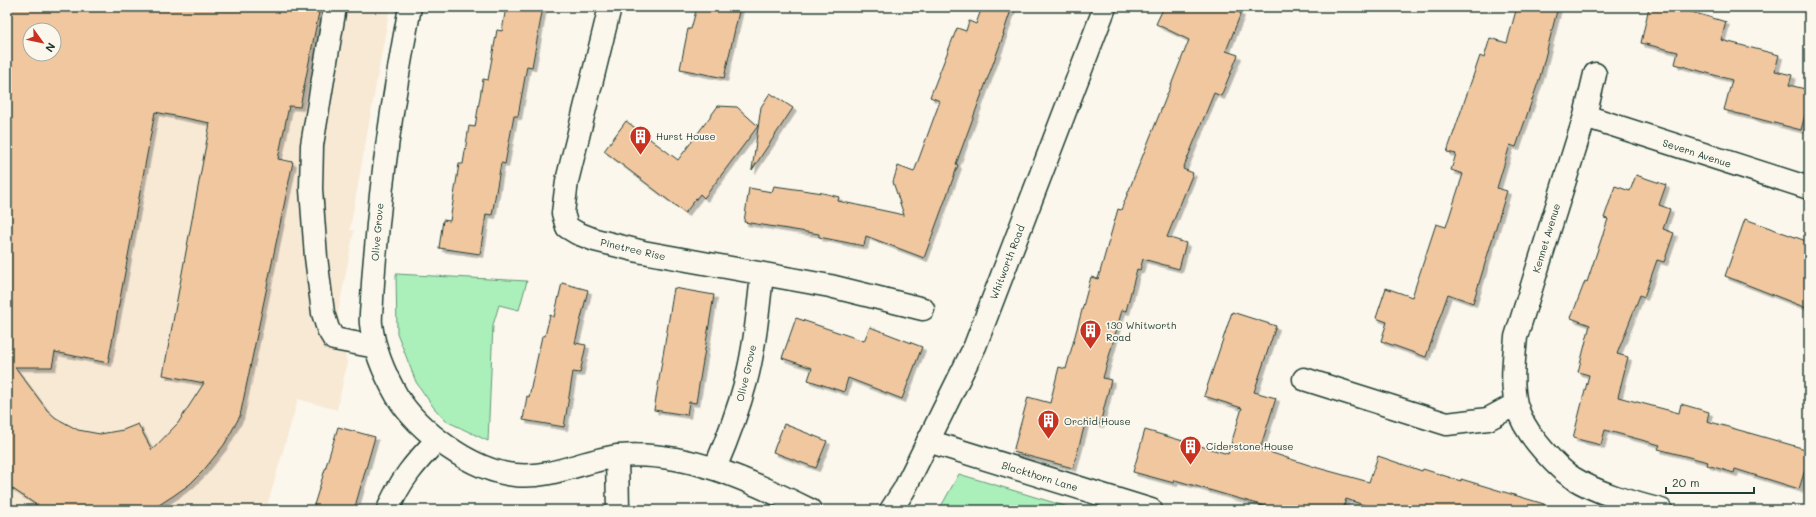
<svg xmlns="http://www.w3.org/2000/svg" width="1816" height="517" viewBox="0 0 1816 517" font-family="Mali,sans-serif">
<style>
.built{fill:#f8e9d5;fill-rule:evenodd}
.green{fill:#abefba;stroke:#659677}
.building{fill:#f1c7a0;stroke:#1f3d34;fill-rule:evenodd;filter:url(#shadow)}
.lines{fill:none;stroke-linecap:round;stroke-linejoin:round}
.minor-casing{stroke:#1f3d34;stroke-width:25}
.major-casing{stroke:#1f3d34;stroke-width:25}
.minor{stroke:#fbf7ec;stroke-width:22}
.major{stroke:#fbf7ec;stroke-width:22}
.labels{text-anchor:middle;stroke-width:3.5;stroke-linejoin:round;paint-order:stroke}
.poi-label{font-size:10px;fill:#1f3d34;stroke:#fbf7ec;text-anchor:start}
.street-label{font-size:10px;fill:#1f3d34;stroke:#fbf7ec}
</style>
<defs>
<filter id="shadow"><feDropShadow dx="3.5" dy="3.5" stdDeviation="0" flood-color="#0004"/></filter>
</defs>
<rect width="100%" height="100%" fill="#fbf7ec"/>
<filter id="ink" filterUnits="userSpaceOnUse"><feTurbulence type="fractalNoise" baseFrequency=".025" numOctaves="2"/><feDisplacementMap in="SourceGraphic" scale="8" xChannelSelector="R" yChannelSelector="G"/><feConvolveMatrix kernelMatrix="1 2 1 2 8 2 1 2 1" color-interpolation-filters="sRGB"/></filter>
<g filter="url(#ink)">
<!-- built -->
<path class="built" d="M7,7H390L350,229L354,231L338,313L347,363L337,410L298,399L266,510H7ZM30,30H54V54H30Z"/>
<!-- green -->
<path class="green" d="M396,274L527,281L519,310L499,305L493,325L488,441L446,421L434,408L416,382L397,333Z
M959,474L1078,510H939Z"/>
<!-- building -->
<path class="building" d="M7,7H320L300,107L289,106L278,159L293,162L240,416L224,445L203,471L190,484L173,496L159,505L147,510H49L38,506L7,485ZM30,30H54V54H30ZM155,112L210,123L163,375L204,383L178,423L152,450L138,424L123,430L100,434L78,430L56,418L47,410L15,367H52L55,352L108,363Z
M506,7H543L532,67L527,66L518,116H514L505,164L501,163L492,215L486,214L480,254L439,248L443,220L450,221L459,164H463L469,126L475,127L483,79L488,80L497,30L502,31Z
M697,7H740L724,78L680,69L688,29H691Z
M982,7H1012L1003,34H1004L956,164L958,165L924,258L866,236L864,246L819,237V234L744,222L749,188L772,192L774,186L823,193L839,197L838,201L904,215L893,182L898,166L914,172L940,101L930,97L957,28L966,31L969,21L976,24Z
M1164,7H1225L1241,13L1226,51L1238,55L1221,96L1214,93L1183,169L1193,173L1167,237L1186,243L1179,269L1143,259L1140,270L1137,269L1126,311L1122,310L1103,378L1111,380L1100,424L1086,420L1073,468L1013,452L1028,397L1050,403L1059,367L1066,369L1091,277L1098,279L1118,209L1121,210L1189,40L1156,24Z
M1517,7H1558L1540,77L1516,147L1510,145L1497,188L1507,191L1473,303L1448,294L1426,357L1381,341L1387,322L1376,318L1386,288L1412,297L1436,224L1446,227L1463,174L1451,170L1456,154L1447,152L1480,56L1484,58L1490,38L1507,43Z
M1649,7H1675L1726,22L1721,40L1779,55L1775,71L1792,75L1789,85L1809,90V100L1801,130L1724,110L1732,80L1675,64L1678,52L1641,43Z
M770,93L793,108L752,170L761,107Z
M718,106L737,107L758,126L704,198L700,194L685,213L604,151L626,121L678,160Z
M1636,175L1666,185L1659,205L1670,209L1663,229L1674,233L1664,262L1657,260L1644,297L1640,295L1617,354L1628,357L1618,397L1679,413L1681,404L1709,412L1707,421L1809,450V457L1799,489L1735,469L1734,473L1707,465L1708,462L1658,449L1660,445L1605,430L1601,445L1573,438L1589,375L1578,372L1590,325L1571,318L1585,281L1587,282L1608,219L1604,218L1615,186L1630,191Z
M1745,219L1809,242V309L1725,276Z
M562,283L588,290L575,343L586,345L580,373L573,372L564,427L523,420L527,396L529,397L542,336H545L550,315L554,317Z
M674,288L714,295L696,403L689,402L687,415L654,410Z
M1232,312L1276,326L1254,392L1276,398L1260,449L1318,468L1369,482L1378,456L1422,471L1423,469L1461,481V479L1544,504L1543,510H1379L1346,499L1343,510H1278L1175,480L1174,483L1133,472L1145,430L1228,454L1242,408L1204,396Z
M796,318L864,341L870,327L922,347L902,399L848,378L844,392L808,380L812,368L782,358Z
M784,424L827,441L816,468L773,452Z
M338,427L375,437L354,510H332L314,505Z"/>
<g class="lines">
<defs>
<path id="minor" d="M335,7L312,145L311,189L316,257L323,313L328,329L334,339L376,347
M410,7C395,87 382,167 376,248C374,265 373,282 372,299C372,307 370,316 371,324C374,349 385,375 397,396C419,432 473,471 515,475C551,479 584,460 619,456C686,450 751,481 810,510
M610,7L567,181L563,213L567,227L577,233L595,240L643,252L830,286L923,309
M1595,74L1585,116L1516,337C1514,359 1511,382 1516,404C1520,419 1528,432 1538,444C1547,455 1560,470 1573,478C1599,494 1631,502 1661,510
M1585,116L1809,188
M1304,379L1447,424L1488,419L1516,404
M928,441L1151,510
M617,456L618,510
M715,468C727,440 738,411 746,381C755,347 758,310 762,275
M388,510C399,481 416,462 437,440"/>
<path id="major" d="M891,510L904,490L975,346L1105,7"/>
</defs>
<!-- minor casing -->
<use href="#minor" class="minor-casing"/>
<!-- major casing -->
<use href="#major" class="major-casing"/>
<!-- minor -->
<use href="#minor" class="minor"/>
<!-- major -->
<use href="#major" class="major"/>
</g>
</g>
<!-- icons -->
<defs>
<symbol id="building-pin" viewBox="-11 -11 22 30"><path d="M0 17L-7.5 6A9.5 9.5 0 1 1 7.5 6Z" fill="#c8321e" stroke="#fbf7ec"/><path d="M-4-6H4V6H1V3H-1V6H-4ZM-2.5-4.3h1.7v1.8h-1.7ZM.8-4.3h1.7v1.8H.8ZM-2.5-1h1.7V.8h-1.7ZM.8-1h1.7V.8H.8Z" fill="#fff"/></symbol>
</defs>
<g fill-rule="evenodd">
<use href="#building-pin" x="628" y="124" width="25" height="34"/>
<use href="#building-pin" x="1078" y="318" width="25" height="34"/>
<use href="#building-pin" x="1036" y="408" width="25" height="34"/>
<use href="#building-pin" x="1178" y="434" width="25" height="34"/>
</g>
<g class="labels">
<!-- poi labels -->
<g class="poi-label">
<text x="656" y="140">Hurst House</text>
<text x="1106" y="329">130 Whitworth<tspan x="1106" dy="12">Road</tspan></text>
<text x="1064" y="425">Orchid House</text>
<text x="1206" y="450">Ciderstone House</text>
</g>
<!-- street labels -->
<g class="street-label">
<text transform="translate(1697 153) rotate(18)" y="4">Severn Avenue</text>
<text transform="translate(377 232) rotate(-85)" y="4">Olive Grove</text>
<text transform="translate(1546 238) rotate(-73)" y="4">Kennet Avenue</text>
<text transform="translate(633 249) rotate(13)" y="4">Pinetree Rise</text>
<text transform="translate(1007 262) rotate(-69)" y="4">Whitworth Road</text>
<text transform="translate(746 373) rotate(-77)" y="4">Olive Grove</text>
<text transform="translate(1040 476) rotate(17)" y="4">Blackthorn Lane</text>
</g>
</g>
<!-- margin -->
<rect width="1816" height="517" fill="none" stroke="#fbf7ec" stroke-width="24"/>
<rect x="12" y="12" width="1792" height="493" fill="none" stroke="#1f3d34" stroke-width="1.5" filter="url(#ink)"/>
<!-- north arrow -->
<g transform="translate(42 42) rotate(123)"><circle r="19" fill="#fbf7ec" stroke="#a3ada2"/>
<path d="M0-3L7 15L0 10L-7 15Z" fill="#c8321e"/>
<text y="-6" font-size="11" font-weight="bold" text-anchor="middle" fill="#1f3d34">N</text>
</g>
<!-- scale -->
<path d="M1666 487v6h88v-6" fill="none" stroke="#1f3d34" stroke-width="2"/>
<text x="1672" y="487" font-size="12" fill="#1f3d34" stroke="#fbf7ec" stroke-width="3" paint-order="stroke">20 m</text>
</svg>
